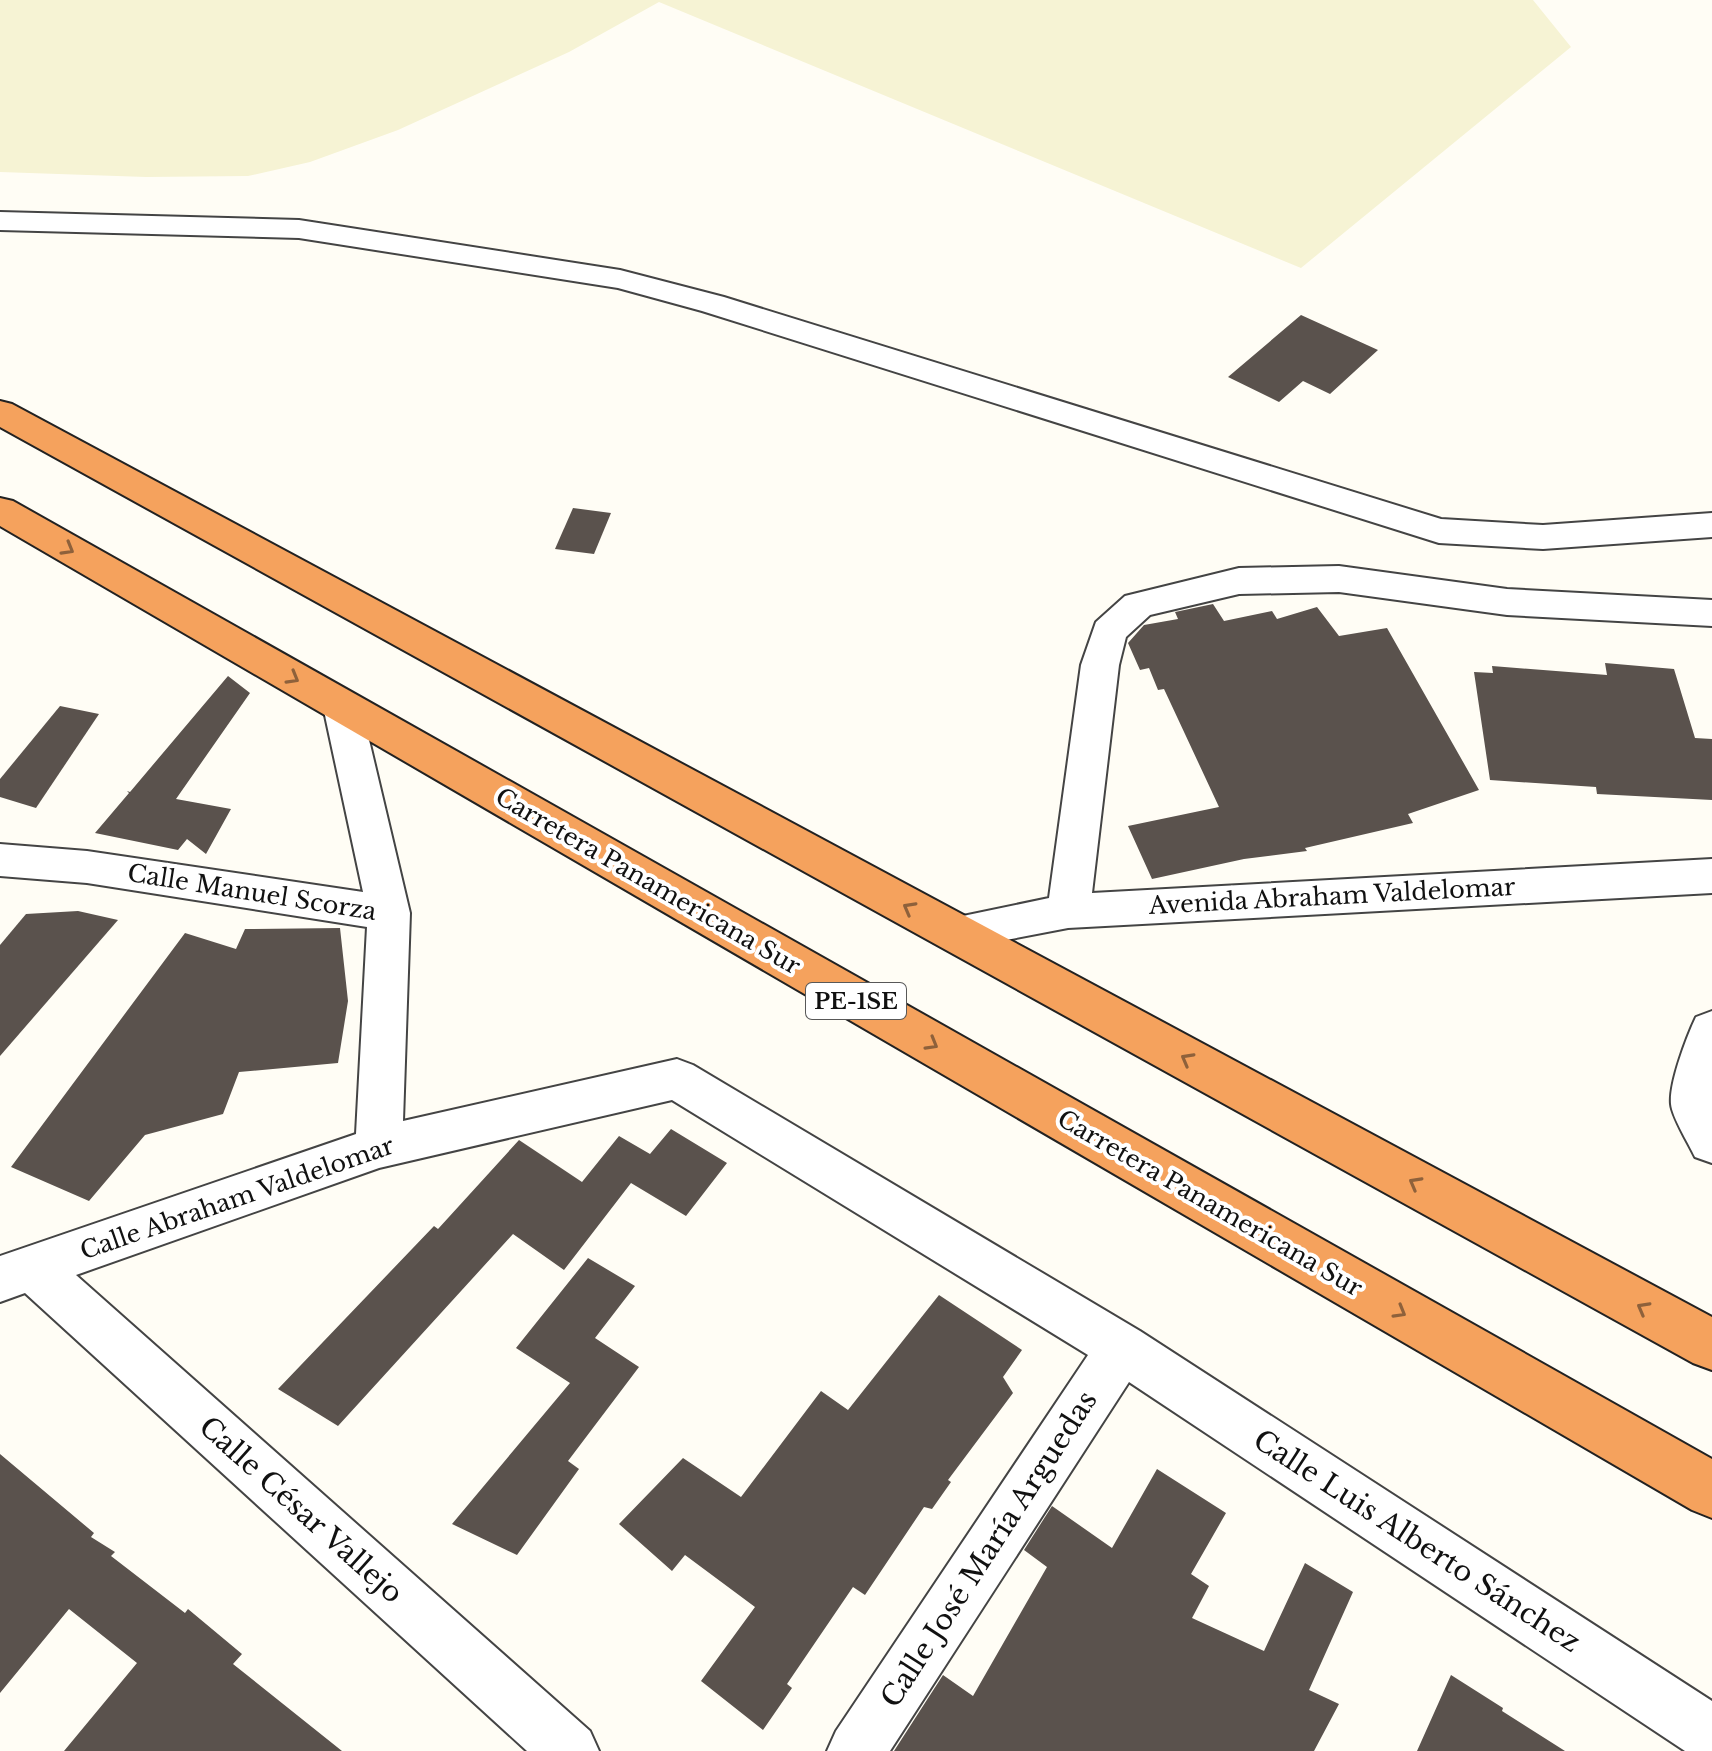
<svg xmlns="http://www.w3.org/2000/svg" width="1712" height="1751" viewBox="0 0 1712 1751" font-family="'Libre Baskerville',serif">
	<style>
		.farmland { fill: #f6f3d4 }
		.building { fill: #5a524d }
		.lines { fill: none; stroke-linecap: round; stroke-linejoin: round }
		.minor-casing { stroke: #444; stroke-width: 4 }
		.motorway-casing { stroke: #222; stroke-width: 4 }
		.minor { fill: #fff; fill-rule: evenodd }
		.motorway { fill: #f5a25d; fill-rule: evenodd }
		.oneway { stroke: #8e613b }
		.labels { text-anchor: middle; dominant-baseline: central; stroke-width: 8; stroke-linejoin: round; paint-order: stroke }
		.shield { fill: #fff; stroke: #585858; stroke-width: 2 }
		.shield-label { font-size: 22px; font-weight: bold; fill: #111 }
		.street-label { font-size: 24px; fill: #111; stroke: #fff }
		.near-street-label { font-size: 28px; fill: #111; stroke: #fff }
	</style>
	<rect width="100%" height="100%" fill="#fffdf5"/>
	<!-- farmland -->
	<polygon class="farmland" points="0,0 1533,0 1571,47 1301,268 659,2 569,52 398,130 310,162 248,176 146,177 0,172"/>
	<!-- building -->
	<g class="building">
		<polygon points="1301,315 1378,350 1330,394 1303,381 1279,402 1228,377"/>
		<polygon points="573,508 611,513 594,554 555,549"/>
		<polygon points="1213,604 1224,621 1272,611 1277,619 1317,607 1339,636 1387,628 1479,790 1408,814 1413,823 1305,848 1307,851 1244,859 1152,879 1128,826 1219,807 1164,689 1158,690 1149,668 1140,670 1128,643 1144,625 1178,619 1175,612"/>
		<polygon points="1605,663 1674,669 1695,738 1712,739 1712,800 1597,794 1596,787 1490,780 1474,672 1493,673 1492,666 1607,675"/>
		<polygon points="228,676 250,693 176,799 231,809 206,854 187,839 178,850 95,833 129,793 127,791 130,792"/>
		<polygon points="60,706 99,714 36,808 0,797 0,779"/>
		<polygon points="78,911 118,920 0,1056 0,945 26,914"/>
		<polygon points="340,928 348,1001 338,1063 239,1072 223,1114 145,1135 89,1201 11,1167 185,933 236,949 245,929"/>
		<polygon points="671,1129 727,1163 686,1216 631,1183 564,1270 513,1234 338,1426 278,1389 434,1226 438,1229 519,1140 582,1182 619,1136 650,1154"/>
		<polygon points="588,1258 635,1286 595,1338 639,1367 568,1461 579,1469 517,1555 452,1524 570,1383 516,1348"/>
		<polygon points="939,1295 1022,1350 1003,1377 1013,1393 948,1480 951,1482 932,1509 924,1507 865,1595 853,1587 787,1684 792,1688 763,1730 701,1681 755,1607 685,1555 672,1571 619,1524 683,1458 741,1497 821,1391 848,1410"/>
		<polygon points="0,1454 94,1533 91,1537 115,1552 111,1556 185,1613 188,1609 242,1654 233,1664 342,1751 64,1751 137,1663 69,1609 0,1693"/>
		<polygon points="1157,1469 1226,1513 1191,1574 1209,1586 1192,1618 1264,1651 1305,1563 1353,1592 1309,1690 1339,1704 1314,1751 894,1751 943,1675 973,1696 1047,1567 1024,1550 1052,1506 1112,1548"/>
		<polygon points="1451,1675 1503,1708 1502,1711 1565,1751 1417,1751"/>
	</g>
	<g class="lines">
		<defs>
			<g id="minor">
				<polygon points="0,212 299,220 620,270 724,297 1441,519 1543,525 1712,513 1712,537 1543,549 1439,543 702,311 618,288 299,238 0,230"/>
				<polygon points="1339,566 1507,589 1712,600 1712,626 1507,615 1339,592 1239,594 1150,615 1126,637 1119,665 1092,893 1712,859 1712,893 1068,928 954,950 939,945 932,933 939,921 1049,898 1081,665 1096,622 1125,596 1239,568"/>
				<polygon points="342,692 356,696 361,706 410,913 403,1121 677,1059 693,1065 1140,1331 1712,1701 1712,1751 1685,1751 1129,1382 890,1751 827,1751 836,1731 1088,1355 672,1100 379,1168 76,1275 590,1731 599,1751 527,1751 25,1293 0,1302 0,1256 356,1134 367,927 87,883 0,876 0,844 87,851 363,892 323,706 328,696"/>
				<path d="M1712,1011V1163L1695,1157C1689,1144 1672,1117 1671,1104C1669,1083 1687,1036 1696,1017Z"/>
			</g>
			<g id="motorway">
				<polygon points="0,401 12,404 1712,1317 1712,1370 1693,1363 0,427"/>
				<polygon points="0,498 13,501 1712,1459 1712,1518 1692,1510 0,526"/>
			</g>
		</defs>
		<!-- minor casing -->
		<use href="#minor" class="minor-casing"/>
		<!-- motorway casing -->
		<use href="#motorway" class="motorway-casing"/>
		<!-- minor -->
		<use href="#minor" class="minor"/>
		<!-- motorway -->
		<use href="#motorway" class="motorway"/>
	</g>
	<!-- one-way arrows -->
	<defs><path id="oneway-chevron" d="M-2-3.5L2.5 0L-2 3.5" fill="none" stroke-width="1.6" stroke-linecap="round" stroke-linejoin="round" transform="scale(2)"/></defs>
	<g class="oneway">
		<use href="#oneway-chevron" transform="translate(68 549) rotate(30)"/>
		<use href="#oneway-chevron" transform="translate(293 678) rotate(30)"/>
		<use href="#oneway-chevron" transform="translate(909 908) rotate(-151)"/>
		<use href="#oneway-chevron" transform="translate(932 1044) rotate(30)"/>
		<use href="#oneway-chevron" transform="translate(1187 1059) rotate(-151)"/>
		<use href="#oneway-chevron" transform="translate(1415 1183) rotate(-151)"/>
		<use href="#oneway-chevron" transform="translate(1643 1308) rotate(-151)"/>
		<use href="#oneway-chevron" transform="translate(1400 1312) rotate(30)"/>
	</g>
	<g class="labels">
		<!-- shield labels -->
		<rect class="shield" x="806" y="983" width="100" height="36" rx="6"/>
		<g class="shield-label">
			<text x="856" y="1001">PE-1SE</text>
		</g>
		<!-- street labels -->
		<g class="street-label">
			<text transform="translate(648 881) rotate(30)">Carretera Panamericana Sur</text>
			<text transform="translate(252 892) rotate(9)">Calle Manuel Scorza</text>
			<text transform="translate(1332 896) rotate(-3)">Avenida Abraham Valdelomar</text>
			<text transform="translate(237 1198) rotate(-19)">Calle Abraham Valdelomar</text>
			<text transform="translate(1210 1203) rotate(30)">Carretera Panamericana Sur</text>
		</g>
		<!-- near-street labels -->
		<g class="near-street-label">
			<text transform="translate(301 1510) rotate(42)">Calle César Vallejo</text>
			<text transform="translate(1417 1541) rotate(33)">Calle Luis Alberto Sánchez</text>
			<text transform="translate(989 1549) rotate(-57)">Calle José María Arguedas</text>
		</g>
	</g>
</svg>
